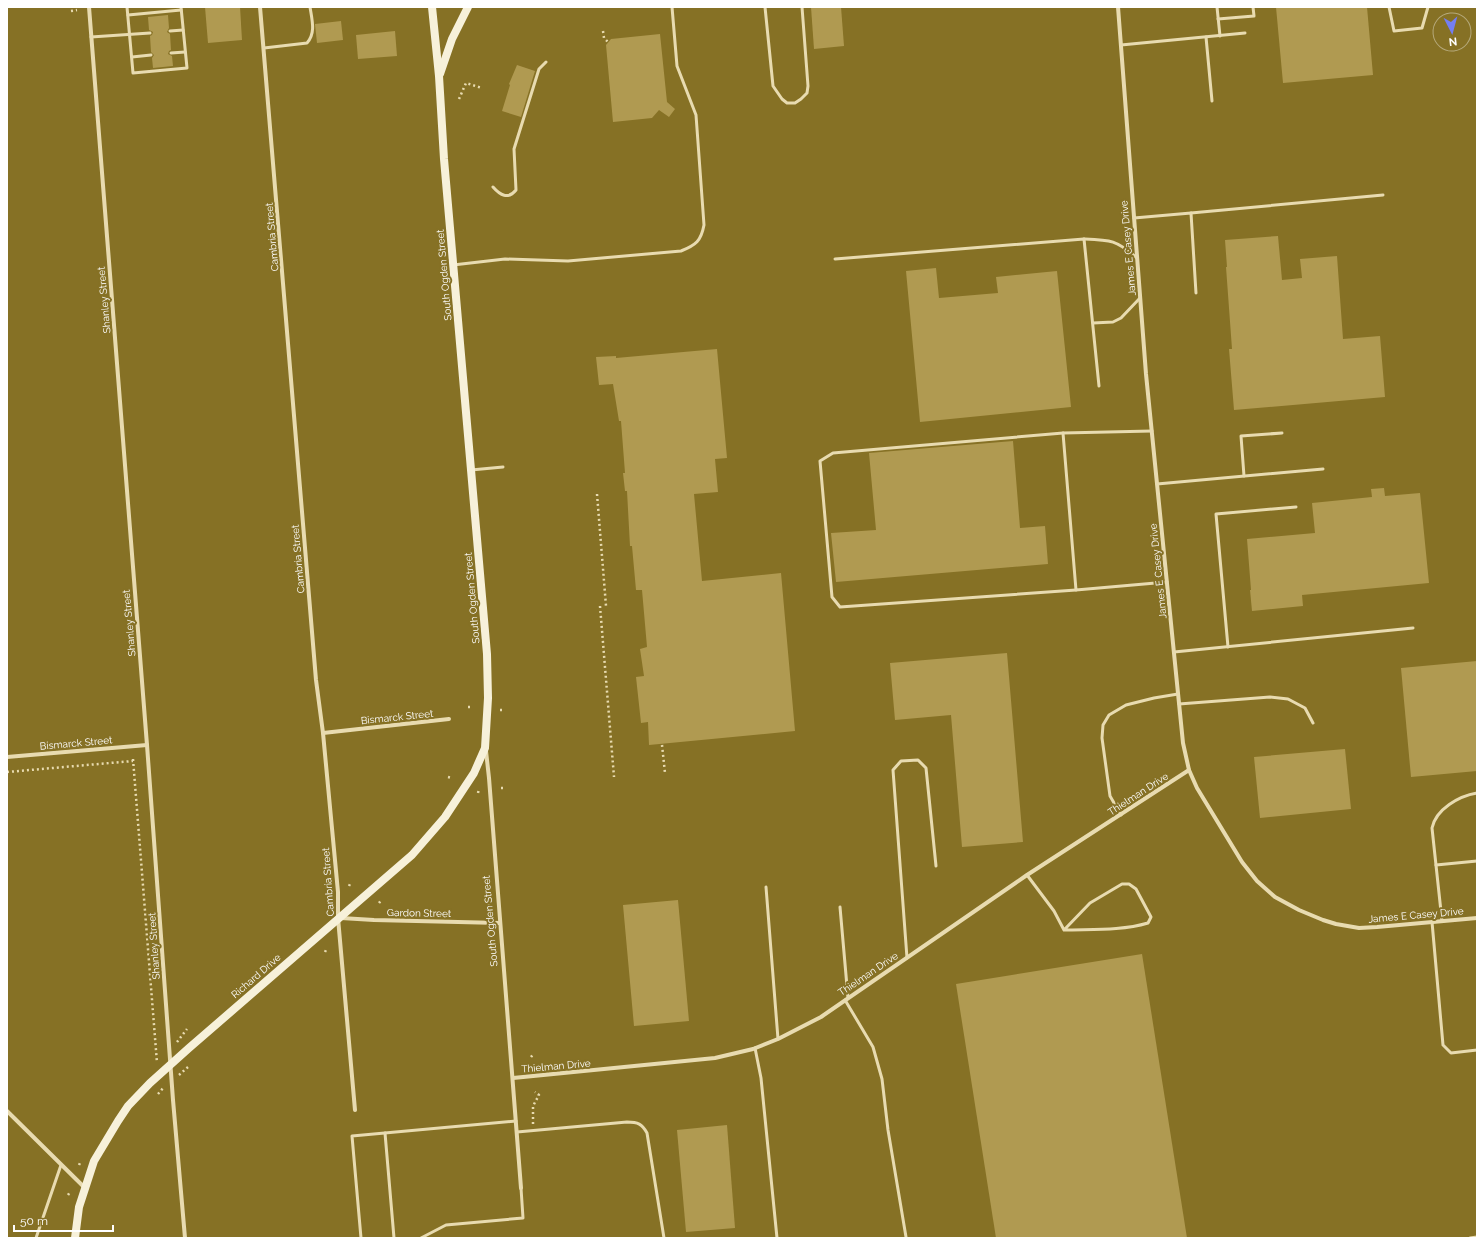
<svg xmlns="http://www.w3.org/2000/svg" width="1484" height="1245" viewBox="0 0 1484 1245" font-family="Raleway,sans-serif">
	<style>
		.building { fill: #b09a51 }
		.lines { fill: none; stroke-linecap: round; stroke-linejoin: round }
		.path { stroke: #e8dbb0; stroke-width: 2.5; stroke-dasharray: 2 3; stroke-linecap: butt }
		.lane { stroke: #e8dbb0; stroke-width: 3 }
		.street { stroke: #e8dbb0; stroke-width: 4 }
		.secondary { stroke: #f7f1da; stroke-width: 8 }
		.labels { text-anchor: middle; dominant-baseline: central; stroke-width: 4; stroke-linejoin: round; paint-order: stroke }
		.street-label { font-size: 10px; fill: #fff; stroke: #867125 }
	</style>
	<rect width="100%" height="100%" fill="#867125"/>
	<!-- building -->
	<g class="building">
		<polygon points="205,7 240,7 242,40 208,43"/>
		<polygon points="811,7 841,7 844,46 814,49"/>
		<polygon points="1276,7 1367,7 1373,75 1283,83"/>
		<polygon points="168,15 169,28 167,32 170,34 171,50 169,51 168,54 172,56 173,66 153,68 152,58 154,55 151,52 150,36 152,35 153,32 149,30 148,17"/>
		<polygon points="341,21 343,40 317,43 315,24"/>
		<polygon points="395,31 397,56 358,59 356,35"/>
		<polygon points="660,34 667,102 675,109 669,117 659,110 652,118 613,122 606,45 611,39"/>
		<polygon points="517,65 535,71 521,117 502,111 510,85 509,84"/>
		<polygon points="1278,236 1282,280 1302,278 1300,259 1337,256 1343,339 1380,336 1385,397 1234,410 1229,349 1232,349 1226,267 1227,267 1225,240"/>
		<polygon points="936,268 939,298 998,293 996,277 1057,271 1071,407 920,422 906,271"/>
		<polygon points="717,349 727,458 715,459 718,492 694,494 702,581 781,573 795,731 649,745 648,722 641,723 636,677 644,676 640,649 647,647 642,590 636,590 632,546 630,546 627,491 625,491 623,473 625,473 621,421 619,421 613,384 599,385 596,357 616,356 616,358"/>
		<polygon points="1013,441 1020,528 1045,526 1048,564 836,582 831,533 876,530 869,453"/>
		<polygon points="1384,488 1385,496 1420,493 1429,583 1302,595 1303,606 1252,611 1250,590 1251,590 1247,539 1315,533 1312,503 1372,497 1371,489"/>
		<polygon points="1007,653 1023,842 962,847 951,715 895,720 890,663"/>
		<polygon points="1477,661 1477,771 1411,777 1401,668"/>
		<polygon points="1345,749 1351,809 1260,818 1254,757"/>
		<polygon points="678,900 689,1021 634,1026 623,905"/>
		<polygon points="1142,954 1187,1238 996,1238 956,984"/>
		<polygon points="727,1125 735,1228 686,1232 677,1130"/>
	</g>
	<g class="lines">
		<!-- path -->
		<g class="path">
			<polyline points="71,11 77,10"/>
			<polyline points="603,31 604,38 608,42"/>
			<polyline points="459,99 466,83 482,88"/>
			<polyline points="597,494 606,606"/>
			<polyline points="600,606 614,777"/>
			<polyline points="468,707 472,707"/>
			<polyline points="500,710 503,710"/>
			<polyline points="662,745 665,773"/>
			<polyline points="133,759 157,1063"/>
			<polyline points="7,772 133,761"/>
			<polyline points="448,777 452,778"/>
			<polyline points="501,788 504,788"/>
			<polyline points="478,793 479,789"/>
			<polyline points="349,886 350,884"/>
			<polyline points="379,903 382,899"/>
			<polyline points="489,904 489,910"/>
			<polyline points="325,952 326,950"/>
			<polyline points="177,1042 187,1029"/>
			<polyline points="531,1057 534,1053"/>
			<polyline points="179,1075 188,1067"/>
			<polyline points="158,1094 164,1087"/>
			<polyline points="533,1124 533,1106 539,1095 535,1092"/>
			<polyline points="79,1165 80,1163"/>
			<polyline points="68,1195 70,1192"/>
		</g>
		<!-- lane -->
		<g class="lane">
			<polyline points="127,7 133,73 187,68 181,7"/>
			<polyline points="765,7 773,86 782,99 787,103 795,103 801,99 807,93 808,86 802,7"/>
			<polyline points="1217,7 1220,36"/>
			<polyline points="1389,7 1394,31 1422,28 1428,7"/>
			<polyline points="128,15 181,10"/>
			<polyline points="1218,19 1254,16 1253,7"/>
			<polyline points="170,31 183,30"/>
			<polyline points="91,37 150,33"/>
			<polyline points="1206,37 1212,101"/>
			<polyline points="1121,45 1245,33"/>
			<path d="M264,48L307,43C316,33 312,20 310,7"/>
			<polyline points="171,53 185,52"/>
			<polyline points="132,57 151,55"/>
			<path d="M493,187C500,195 508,200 516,190L514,149L539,69L546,62"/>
			<polyline points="1191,213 1383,195"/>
			<polyline points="1134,218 1191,213 1196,293"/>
			<path d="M1084,239C1111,240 1116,240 1137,258"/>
			<polyline points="835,259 1084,239 1099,386"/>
			<path d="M453,265L505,259L568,261L681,251C696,245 701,241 704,225L696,115L677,66L672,7"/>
			<polyline points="1093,323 1113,322 1121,318 1140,298"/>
			<polyline points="1152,431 1063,433 1076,590 1167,582"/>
			<polyline points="1063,433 833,453 820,461 832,597 840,607 1076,590"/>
			<polyline points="471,470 503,467"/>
			<polyline points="1244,476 1241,436 1282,433"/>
			<polyline points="1157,484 1323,469"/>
			<polyline points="1228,647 1216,514 1296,507"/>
			<polyline points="1174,652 1413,628"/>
			<polyline points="1179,704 1270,697 1288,699 1305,708 1313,723"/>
			<polyline points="1121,815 1110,796 1102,738 1103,725 1109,715 1126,705 1154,698 1178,694"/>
			<polyline points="1436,865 1477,861"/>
			<path d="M1027,875L1054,911L1064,930L1090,903L1122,884H1129L1136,889L1151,917L1148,923C1121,931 1092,929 1064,930"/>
			<polyline points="766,887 778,1039"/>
			<polyline points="840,907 848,998"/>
			<path d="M1442,921L1432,828C1436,809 1459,796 1477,793"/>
			<polyline points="1432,922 1443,1045 1451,1053 1477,1050"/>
			<polyline points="907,958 893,770 901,761 918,760 926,768 936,866"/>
			<polyline points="845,1000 873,1047 882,1079 888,1130 906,1237"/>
			<polyline points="755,1048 761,1078 777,1238"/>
			<path d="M517,1132L627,1122C638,1122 642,1124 647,1133L664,1238"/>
			<polyline points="385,1133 394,1238"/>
			<polyline points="36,1238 61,1165"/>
			<polyline points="361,1238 352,1136 516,1121"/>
			<polyline points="421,1238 446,1225 523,1218 521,1188"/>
			<polyline points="1470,1238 1477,1237"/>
		</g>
		<!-- street -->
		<g class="street">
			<polyline points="89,7 147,745 173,1100 185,1238"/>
			<polyline points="260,7 316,680 323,733 338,892 338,918 355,1110"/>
			<polyline points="1118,7 1146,374 1183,743 1189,770 1197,788 1242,862 1257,881 1275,897 1299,910 1323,920 1336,924 1359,928 1377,927 1477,918"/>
			<polyline points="323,733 449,719"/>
			<polyline points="486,751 489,778 521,1188"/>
			<polyline points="7,757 147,745"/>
			<polyline points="341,918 374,920 500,923"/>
			<polyline points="513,1078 715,1058 753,1049 778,1039 821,1017 1027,875 1189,770"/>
			<polyline points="7,1111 84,1187"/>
		</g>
		<!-- secondary -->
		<g class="secondary">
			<polyline points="440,74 452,39 468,7"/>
			<polyline points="75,1238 79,1207 94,1161 118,1121 128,1106 150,1083 189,1048 412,855 445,817 474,773 485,748 488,698 487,654 444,159 439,76 432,7"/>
		</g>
	</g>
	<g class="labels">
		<!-- street labels -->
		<g class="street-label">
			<text transform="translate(272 237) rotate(-95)">Cambria Street</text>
			<text transform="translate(1128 248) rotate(-95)">James E Casey Drive</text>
			<text transform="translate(444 275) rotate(-95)">South Ogden Street</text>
			<text transform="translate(104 300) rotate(-95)">Shanley Street</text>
			<text transform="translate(298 559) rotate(-95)">Cambria Street</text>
			<text transform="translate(1158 571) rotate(-96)">James E Casey Drive</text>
			<text transform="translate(472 598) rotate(-95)">South Ogden Street</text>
			<text transform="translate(129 623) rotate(-95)">Shanley Street</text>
			<text transform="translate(397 717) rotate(-6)">Bismarck Street</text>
			<text transform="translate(76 743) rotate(-5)">Bismarck Street</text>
			<text transform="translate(1138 794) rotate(-33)">Thielman Drive</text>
			<text transform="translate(328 882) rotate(-94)">Cambria Street</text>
			<text transform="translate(419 913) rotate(1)">Gardon Street</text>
			<text transform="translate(1416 915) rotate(-5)">James E Casey Drive</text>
			<text transform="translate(490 921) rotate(-95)">South Ogden Street</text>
			<text transform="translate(154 946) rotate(-94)">Shanley Street</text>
			<text transform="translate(868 974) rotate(-34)">Thielman Drive</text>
			<text transform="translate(256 976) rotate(-41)">Richard Drive</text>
			<text transform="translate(556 1066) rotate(-5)">Thielman Drive</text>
		</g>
	</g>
	<!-- border -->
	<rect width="1484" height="1245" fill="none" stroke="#ffffff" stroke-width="16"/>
	<!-- north arrow -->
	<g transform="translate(1452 32) rotate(174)"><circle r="19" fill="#867125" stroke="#b6aa7c"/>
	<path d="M0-3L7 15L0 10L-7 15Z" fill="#747ef2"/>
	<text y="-6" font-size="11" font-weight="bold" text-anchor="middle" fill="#ffffff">N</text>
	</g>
	<!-- scale -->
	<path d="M14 1225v6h99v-6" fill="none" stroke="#ffffff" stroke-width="2"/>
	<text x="20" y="1225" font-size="12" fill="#ffffff" stroke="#867125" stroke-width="3" paint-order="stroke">50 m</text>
</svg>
